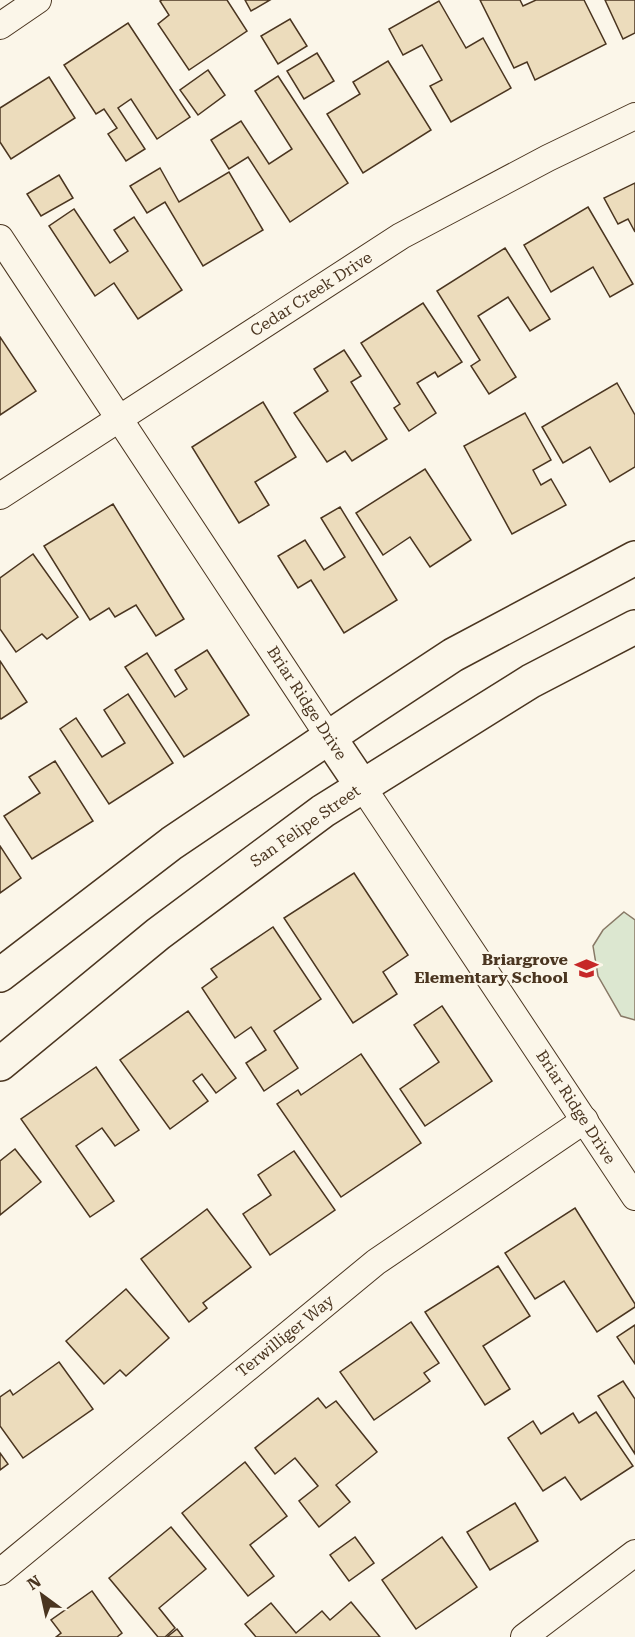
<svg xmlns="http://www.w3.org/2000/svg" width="635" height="1637" viewBox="0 0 635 1637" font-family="'Roboto Serif',serif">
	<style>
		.green { fill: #dce7d0; stroke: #887966; stroke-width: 1.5 }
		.building { fill: #ecdcbc; stroke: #4a3520; stroke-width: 1.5 }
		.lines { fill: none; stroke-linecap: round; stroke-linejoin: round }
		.street-casing { stroke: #4a3520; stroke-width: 28 }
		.secondary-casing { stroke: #4a3520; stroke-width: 36 }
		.street { stroke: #fbf6e9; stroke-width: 26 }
		.secondary { stroke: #fbf6e9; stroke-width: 33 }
		.labels { text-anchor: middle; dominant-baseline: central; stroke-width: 4.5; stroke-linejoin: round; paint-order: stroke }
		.street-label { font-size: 16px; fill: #4a3520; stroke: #fbf6e9 }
		.poi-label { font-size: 16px; font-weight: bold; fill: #4a3520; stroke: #fbf6e9; text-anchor: end }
	</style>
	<rect width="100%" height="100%" fill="#fbf6e9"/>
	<!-- green -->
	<polygon class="green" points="624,912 635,920 635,1020 621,1016 598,976 593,946 603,930"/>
	<!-- building -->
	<g class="building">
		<polygon points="162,0 227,0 247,31 189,70 158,24 169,15 160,1"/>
		<polygon points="245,0 270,0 251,11"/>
		<polygon points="480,0 520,0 523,6 536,0 584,0 606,44 535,80 527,62 514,68"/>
		<polygon points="605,0 635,0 635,33 623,39"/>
		<polygon points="439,1 466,48 483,38 511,88 451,122 430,86 442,80 422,45 403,55 389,29"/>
		<polygon points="290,19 307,46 278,64 261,36"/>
		<polygon points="128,23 190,117 157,139 131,99 118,108 145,149 126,161 108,134 117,128 104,109 96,114 64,65"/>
		<polygon points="317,53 334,81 304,99 287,71"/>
		<polygon points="388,61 431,130 363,173 327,114 360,94 353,82"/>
		<polygon points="208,70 225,95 198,115 180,90"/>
		<polygon points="278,76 348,183 290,222 248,157 229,169 211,140 241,121 269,164 292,149 255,91"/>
		<polygon points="49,77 75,118 11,159 0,142 0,108"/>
		<polygon points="160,168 179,202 229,172 263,230 203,266 165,202 147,213 130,186"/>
		<polygon points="59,175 73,198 41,216 27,194"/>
		<polygon points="635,183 635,232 628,219 618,224 604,198"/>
		<polygon points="588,207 633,284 610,297 593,267 551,292 524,245"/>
		<polygon points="74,209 110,263 128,251 114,230 134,217 182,290 138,319 114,283 95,296 49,226"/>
		<polygon points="505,248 550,319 530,331 508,297 478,316 516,377 489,394 471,366 480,360 437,291"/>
		<polygon points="423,303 462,362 438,377 435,372 417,383 436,413 409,431 394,408 400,404 361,343"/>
		<polygon points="0,337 36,391 0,415"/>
		<polygon points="344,350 361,376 351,382 387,439 352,461 345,451 327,462 294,413 328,391 314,369"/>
		<polygon points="617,383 635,415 635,467 610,482 590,447 563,463 542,427"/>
		<polygon points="263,402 296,457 255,482 269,505 239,523 192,447"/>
		<polygon points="525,413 551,460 533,470 541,485 551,479 566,505 512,534 464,446"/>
		<polygon points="425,469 471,540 430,567 410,537 383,555 356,513"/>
		<polygon points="113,504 184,619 156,636 136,605 115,617 109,608 90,620 44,546"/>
		<polygon points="340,507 397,600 344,633 311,580 298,588 278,556 305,540 324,570 345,557 321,518"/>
		<polygon points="33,554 78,617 47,639 42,634 16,652 0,629 0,578"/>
		<polygon points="207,650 249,715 184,757 125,667 147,653 175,697 187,689 175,670"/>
		<polygon points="0,661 27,702 1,719 0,718"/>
		<polygon points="128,694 173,763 109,804 60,729 76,718 102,757 125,743 104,710"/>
		<polygon points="55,761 93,821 32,859 4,816 40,793 29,777"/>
		<polygon points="0,846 21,878 0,893"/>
		<polygon points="354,873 408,955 383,972 397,994 353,1023 284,918"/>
		<polygon points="273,927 321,999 274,1031 298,1068 264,1091 246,1063 266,1050 251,1027 235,1038 202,988 217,977 211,969"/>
		<polygon points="442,1006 492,1081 425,1126 400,1089 439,1062 414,1025"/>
		<polygon points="188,1011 236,1078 216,1093 202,1074 193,1081 208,1101 170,1129 120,1060"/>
		<polygon points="361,1054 421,1143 341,1197 277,1104 298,1090 301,1095"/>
		<polygon points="96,1067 139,1130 115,1146 102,1128 76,1146 114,1201 90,1217 21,1119"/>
		<polygon points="15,1149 41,1182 0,1215 0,1161"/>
		<polygon points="294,1151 335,1210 270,1255 243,1214 271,1195 258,1175"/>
		<polygon points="575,1208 635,1304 635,1307 597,1332 564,1281 535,1299 505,1253"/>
		<polygon points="207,1209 251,1267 203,1303 207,1308 189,1322 141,1259"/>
		<polygon points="498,1266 530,1316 483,1346 510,1389 485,1405 425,1312"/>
		<polygon points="126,1289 169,1338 126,1376 120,1370 104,1384 66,1341"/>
		<polygon points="411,1322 439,1363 424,1373 430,1381 374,1420 340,1372"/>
		<polygon points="635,1325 635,1364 617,1337"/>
		<polygon points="59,1362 93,1409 23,1458 0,1426 0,1397 10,1390 13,1395"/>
		<polygon points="623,1381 635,1399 635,1454 598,1396"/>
		<polygon points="318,1398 326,1408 336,1401 377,1452 336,1485 350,1502 319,1527 299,1501 318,1486 295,1458 275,1474 255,1448"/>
		<polygon points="596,1412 633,1466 581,1500 565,1477 543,1491 508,1438 533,1421 541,1434 573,1413 579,1423"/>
		<polygon points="0,1453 8,1464 0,1470"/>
		<polygon points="245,1462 287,1516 250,1545 274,1576 248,1596 182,1513"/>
		<polygon points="515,1503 538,1541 490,1570 467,1532"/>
		<polygon points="171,1527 206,1569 159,1608 175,1628 165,1637 158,1637 109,1578"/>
		<polygon points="355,1537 374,1563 349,1581 330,1555"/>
		<polygon points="442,1537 477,1587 416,1629 382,1580"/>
		<polygon points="92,1591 122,1633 117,1637 56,1637 61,1633 51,1620"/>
		<polygon points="351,1602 380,1637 256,1637 245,1624 271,1603 296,1633 322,1611 330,1620"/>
		<polygon points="177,1629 183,1637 167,1637"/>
	</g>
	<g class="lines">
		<defs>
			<g id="street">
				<polyline points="0,26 38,0"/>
				<polyline points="0,238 329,737"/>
				<polyline points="0,496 401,236 548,158 635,116"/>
				<polyline points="362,786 635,1197"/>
				<polyline points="0,1572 376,1262 585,1120"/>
				<polyline points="524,1637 635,1553"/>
			</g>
			<g id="secondary">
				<polyline points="329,737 362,786"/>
				<polyline points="0,975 172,843 365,713 453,655 635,558"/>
				<polyline points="0,1064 158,934 323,811 531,681 635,627"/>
			</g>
		</defs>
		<!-- street casing -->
		<use href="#street" class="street-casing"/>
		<!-- secondary casing -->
		<use href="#secondary" class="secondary-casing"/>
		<!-- street -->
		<use href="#street" class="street"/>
		<!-- secondary -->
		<use href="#secondary" class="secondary"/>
	</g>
	<!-- icons -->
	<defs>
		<symbol id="school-bare" viewBox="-9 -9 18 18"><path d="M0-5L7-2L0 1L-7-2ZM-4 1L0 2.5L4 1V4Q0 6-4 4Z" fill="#c62828" stroke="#fbf6e9" stroke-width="2.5" paint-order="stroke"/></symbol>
	</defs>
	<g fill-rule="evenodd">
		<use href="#school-bare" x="570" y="952" width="33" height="33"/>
	</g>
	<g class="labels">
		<!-- street labels -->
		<g class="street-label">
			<text transform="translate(311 294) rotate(-33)">Cedar Creek Drive</text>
			<text transform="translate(307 703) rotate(57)">Briar Ridge Drive</text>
			<text transform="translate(305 826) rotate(-35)">San Felipe Street</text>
			<text transform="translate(576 1107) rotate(57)">Briar Ridge Drive</text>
			<text transform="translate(285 1336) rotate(-39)">Terwilliger Way</text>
		</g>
		<!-- poi labels -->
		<g class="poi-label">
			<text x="568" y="959">Briargrove<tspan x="568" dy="18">Elementary School</tspan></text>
		</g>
	</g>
	<!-- north arrow -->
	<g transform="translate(42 1595) rotate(327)" stroke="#fbf6e9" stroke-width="4.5" paint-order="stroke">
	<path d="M0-4.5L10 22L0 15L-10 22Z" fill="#4a3520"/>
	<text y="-9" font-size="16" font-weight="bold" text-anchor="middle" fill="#4a3520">N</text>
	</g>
</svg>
